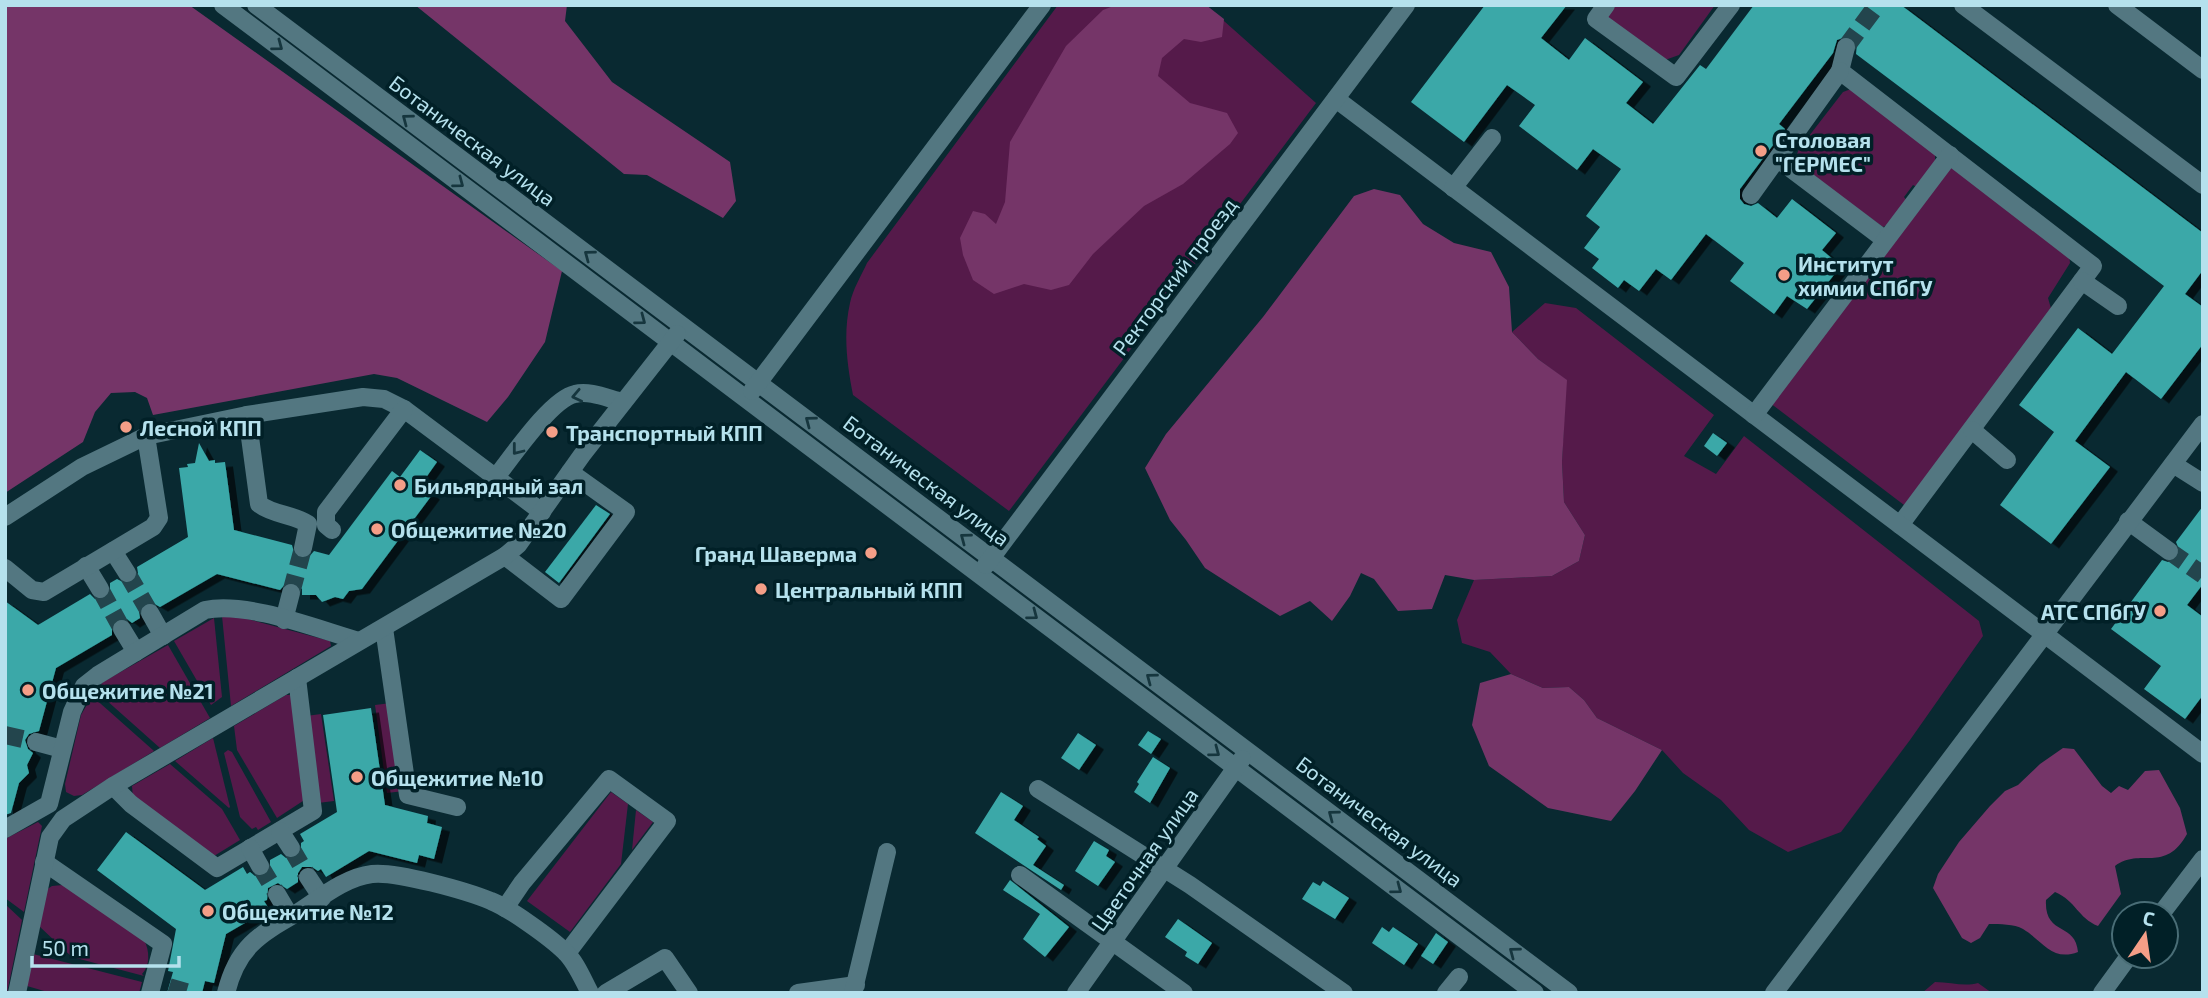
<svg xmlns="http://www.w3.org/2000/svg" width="2208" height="998" viewBox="0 0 2208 998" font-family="'Exo 2',sans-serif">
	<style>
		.green { fill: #551a4a }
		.forest { fill: #753568 }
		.building { fill: #3aa8a8; filter: url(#shadow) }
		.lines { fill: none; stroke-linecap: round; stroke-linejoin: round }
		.minor-tunnel { stroke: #23454d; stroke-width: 18; stroke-dasharray: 18 9; stroke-linecap: butt }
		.minor { stroke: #537781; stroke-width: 18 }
		.oneway { stroke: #16363e }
		.poi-dot { fill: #f49e87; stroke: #012027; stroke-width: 2.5 }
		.labels { text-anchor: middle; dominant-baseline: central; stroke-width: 7; stroke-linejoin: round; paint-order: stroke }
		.poi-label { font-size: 21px; font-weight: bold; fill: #b5e1ed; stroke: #012027; text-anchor: start }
		.street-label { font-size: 21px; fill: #b5e1ed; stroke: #012027 }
	</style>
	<defs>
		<filter id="shadow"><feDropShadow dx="8" dy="4.5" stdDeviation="0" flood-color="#0009"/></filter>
	</defs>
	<rect width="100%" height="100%" fill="#092931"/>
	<!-- green -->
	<g class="green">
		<path d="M1058,5H1206L1316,103L1009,511L853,395C847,364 843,334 850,303C853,289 861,276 867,263Z"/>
		<polygon points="1612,5 1715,5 1679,55 1665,60 1608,20 1607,12"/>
		<polygon points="1851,89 1935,153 1935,162 1917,187 1913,185 1904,197 1907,201 1887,225 1883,227 1798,165 1797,154 1799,149 1843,92"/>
		<polygon points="1950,166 2069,255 2070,263 2048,298 2052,312 1907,503 1904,505 1770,403"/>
		<polygon points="1545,303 1576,308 1714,415 1684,456 1716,474 1744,436 1979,621 1983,636 1910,740 1841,832 1788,852 1749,830 1721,800 1683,773 1662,750 1597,718 1584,700 1569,687 1543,688 1511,674 1490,652 1462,643 1457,620 1474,580 1552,576 1579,561 1585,535 1564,502 1562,462 1566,380 1538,359 1512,332"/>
		<polygon points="222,616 236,616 330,641 331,646 231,706"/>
		<polygon points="214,618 222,697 211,705 174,641"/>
		<polygon points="168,645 210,718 160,748 96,691 103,682"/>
		<polygon points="286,695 291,695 306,799 277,818 237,750 234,726"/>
		<polygon points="92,696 154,751 82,795 74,796 66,792 65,784 81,715"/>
		<polygon points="391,703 404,791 387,793 375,705"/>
		<polygon points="321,714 334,801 318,803 306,716"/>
		<polygon points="213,738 230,807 229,808 175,761"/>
		<polygon points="228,750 232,752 271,822 258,830 256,827 252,829 240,817 224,753"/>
		<polygon points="170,764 222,809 240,840 214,856 133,798 132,786"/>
		<polygon points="611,792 628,804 621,864 570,932 527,901"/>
		<polygon points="636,810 653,822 632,850"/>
		<polygon points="38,822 42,826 24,912 5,898 5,839"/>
		<path d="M63,885L144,940C150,951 150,966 142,974L144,976L72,957L39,926L46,890L52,886Z"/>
		<polygon points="5,904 22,920 7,993 5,993"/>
		<polygon points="33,954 142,982 139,993 51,993 27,986"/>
		<path d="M1935,982C1951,982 1964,987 1978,983L1992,993H1922Z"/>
	</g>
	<!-- forest -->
	<g class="forest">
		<polygon points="5,5 189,5 562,271 545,342 508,397 487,422 397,378 374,374 153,415 147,398 135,392 111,393 95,412 83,442 5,493"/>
		<polygon points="415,5 567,5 565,21 612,82 730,162 736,201 723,218 647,175 624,174"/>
		<polygon points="1116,5 1206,5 1224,19 1222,37 1201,42 1184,39 1162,58 1158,76 1190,103 1227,113 1238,133 1230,144 1183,184 1144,206 1093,254 1069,285 1051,290 1024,284 994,294 973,280 963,255 960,238 973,211 985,214 996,224 1005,202 1010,142 1066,46 1103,10"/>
		<polygon points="1374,189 1400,195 1423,224 1454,243 1491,252 1509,287 1512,332 1538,359 1567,380 1562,462 1564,502 1585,535 1579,561 1552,576 1474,580 1445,575 1432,609 1398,611 1374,579 1361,573 1350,596 1332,621 1310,601 1280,616 1205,568 1186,540 1170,520 1145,468 1166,434 1263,317 1354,196"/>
		<polygon points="1511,674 1543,688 1569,687 1584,700 1597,718 1662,750 1635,791 1611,821 1548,808 1489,766 1472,725 1480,683"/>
		<path d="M2063,748L2074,749L2102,786L2111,793L2119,786L2128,790L2145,771L2159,770L2180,808L2187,834C2165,874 2140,847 2115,866L2121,894L2098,926C2078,918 2076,901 2055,892L2046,900C2044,936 2076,922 2078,952C2052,962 2043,941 2023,929C2014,924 2000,924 1989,924L1980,938L1971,943L1962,938L1933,888L1938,874L1959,842L1990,806L2005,791L2018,785L2040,764Z"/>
	</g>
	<!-- building -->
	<g class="building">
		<polygon points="1485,5 1567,5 1541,38 1569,60 1585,38 1643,82 1626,103 1653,124 1700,65 1706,69 1754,5 1901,5 2203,233 2203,270 2185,294 2203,307 2203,344 2161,399 2126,372 2075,441 2110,467 2051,544 2000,505 2054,432 2019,405 2078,328 2112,354 2164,286 1856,54 1857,43 1848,36 1837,40 1833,53 1779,124 1785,129 1740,189 1740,199 1744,204 1751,206 1758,203 1777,218 1792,199 1836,233 1822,250 1841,266 1807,309 1787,296 1774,314 1730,281 1744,263 1706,234 1671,280 1656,269 1639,291 1624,280 1618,288 1592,268 1599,259 1584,248 1600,227 1586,216 1621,169 1593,149 1577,170 1519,126 1535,105 1507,85 1464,142 1411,102"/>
		<polygon points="1713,433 1727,443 1717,456 1704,446"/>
		<polygon points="199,443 209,461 215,460 215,463 225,462 234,530 292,545 295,556 301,559 307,559 314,551 329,555 392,471 400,477 420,450 437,462 420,486 432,495 362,589 349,591 343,599 335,597 322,602 316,595 302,595 302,589 294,582 287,582 280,590 217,574 160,607 151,602 144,604 139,612 140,618 132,623 127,619 117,619 112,624 112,635 56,668 39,731 29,734 25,740 28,749 33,753 27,765 29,773 19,783 11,813 5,815 5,601 38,625 90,594 95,599 105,599 110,594 110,583 117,579 127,584 134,582 138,573 137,567 188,537 179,468 188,467 187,464 195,463"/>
		<polygon points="596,505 610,514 559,583 545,572"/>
		<polygon points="2203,506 2203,584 2187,605 2203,617 2203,695 2185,719 2144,689 2161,666 2111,629 2162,560 2168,562 2178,558 2180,552 2176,542"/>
		<polygon points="371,708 385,805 428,816 427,823 442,827 434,859 419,855 417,863 369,851 326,877 321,869 318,871 312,867 302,867 298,873 298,882 287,889 278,883 268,888 267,900 264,901 269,909 226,934 214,983 205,981 202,993 167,993 173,972 168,971 176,929 97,870 126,832 205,890 243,867 247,874 250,872 255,876 265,876 270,871 270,860 281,854 286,858 297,858 301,853 301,843 304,841 300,834 337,812 323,715"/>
		<polygon points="1148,731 1161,739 1151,754 1138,745"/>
		<polygon points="1078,733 1096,745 1079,770 1061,758"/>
		<polygon points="1153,757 1170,768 1150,803 1134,792 1139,784 1137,782"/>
		<polygon points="1001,792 1023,806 1014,820 1039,837 1037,839 1046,846 1033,865 1064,885 1061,890 975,833"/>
		<polygon points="1094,841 1109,850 1106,856 1115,862 1098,886 1075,871"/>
		<polygon points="1010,880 1069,927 1045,957 1023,939 1040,914 1003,890"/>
		<polygon points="1323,881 1349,898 1335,919 1302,899 1313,882 1320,886"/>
		<polygon points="1178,919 1212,943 1198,964 1185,956 1187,952 1165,937"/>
		<polygon points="1382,927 1389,932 1393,927 1418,944 1404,965 1372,943"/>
		<polygon points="1436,933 1448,942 1433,964 1421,956"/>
	</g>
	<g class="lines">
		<!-- minor-tunnel -->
		<g class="minor-tunnel">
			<polyline points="1846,47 1877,5"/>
			<polyline points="2169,551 2203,575"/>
			<polyline points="127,573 150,613"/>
			<polyline points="100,589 122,629"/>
			<polyline points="291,593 303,548"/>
			<polyline points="5,735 36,742"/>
			<polyline points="291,848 308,877"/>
			<polyline points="260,866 277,894"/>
			<polyline points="169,987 189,993"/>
		</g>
		<!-- minor -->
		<g class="minor">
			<polyline points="223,5 1535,993"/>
			<polyline points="256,5 1569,993"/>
			<polyline points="1606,5 1596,19 1676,77 1731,5"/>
			<polyline points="1963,5 2203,185"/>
			<polyline points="2117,5 2203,70"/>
			<polyline points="1846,47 1840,71 2093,266 1900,525"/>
			<polyline points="1336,99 2203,754"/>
			<polyline points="1778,159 1884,239"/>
			<polyline points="1453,188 1492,138"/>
			<polyline points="1751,195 1840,71"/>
			<polyline points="2082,281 2118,306"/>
			<polyline points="752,391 1042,5"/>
			<path d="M247,415L259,504C273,515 293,514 308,524L303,548"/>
			<polyline points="1754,415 1950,155"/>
			<polyline points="1972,430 2007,460"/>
			<polyline points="2173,464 2203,483"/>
			<path d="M496,477C512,457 551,399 575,394C590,390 609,399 623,402"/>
			<polyline points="5,517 82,467 146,436 247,415 363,397 384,399 404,409 542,512"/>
			<polyline points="2128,521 2169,551"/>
			<polyline points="332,530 326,525 326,512 404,409"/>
			<polyline points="113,551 127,573"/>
			<polyline points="505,556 561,599 626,512 570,472"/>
			<polyline points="986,565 1406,5"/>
			<polyline points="86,566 100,589"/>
			<polyline points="5,568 32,590 44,592 153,527 159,518 146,436"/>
			<polyline points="150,613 163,636"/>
			<polyline points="284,620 291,593"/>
			<polyline points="384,628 408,795 457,807"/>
			<polyline points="122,629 136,652"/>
			<polyline points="36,742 62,749"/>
			<polyline points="113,786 131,804 217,868 313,811 297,678"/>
			<polyline points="1038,789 1190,885 1344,993"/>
			<path d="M5,829L49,804L72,712L84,686L98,675L205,610C247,601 317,629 359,641"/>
			<polyline points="280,831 291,848"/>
			<polyline points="250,848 260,866"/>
			<polyline points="44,862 163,944 150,993"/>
			<polyline points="1020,875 1184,993"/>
			<polyline points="308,877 322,898"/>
			<polyline points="277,894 290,916"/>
			<polyline points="505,908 522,883 609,779 667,821 567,953"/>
			<polyline points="2161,914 2203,859"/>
			<polyline points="17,993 50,837 63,819 113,786 505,556 518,545 582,455 677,334"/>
			<path d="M226,993C237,948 258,935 297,913C319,899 345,877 372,874C396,871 467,891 491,901C509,908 551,938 565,952C576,962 583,980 590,993"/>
			<polyline points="606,993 665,958 689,993"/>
			<polyline points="798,993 856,985"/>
			<polyline points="853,993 887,852"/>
			<polyline points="1076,993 1242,759"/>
			<polyline points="1446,993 1459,977"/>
			<polyline points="1774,993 2203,424"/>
			<polyline points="2102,993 2129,956"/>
		</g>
	</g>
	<!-- one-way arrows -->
	<defs><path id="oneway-chevron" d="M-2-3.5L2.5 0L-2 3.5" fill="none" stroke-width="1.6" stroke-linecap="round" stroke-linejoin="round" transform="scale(1.75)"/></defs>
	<g class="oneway">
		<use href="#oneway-chevron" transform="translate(278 46) rotate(37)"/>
		<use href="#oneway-chevron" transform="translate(407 119) rotate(-143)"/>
		<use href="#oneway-chevron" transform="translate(459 183) rotate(37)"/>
		<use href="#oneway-chevron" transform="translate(589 255) rotate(-143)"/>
		<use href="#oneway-chevron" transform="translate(641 320) rotate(37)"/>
		<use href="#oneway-chevron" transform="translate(577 396) rotate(168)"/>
		<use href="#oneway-chevron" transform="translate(810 421) rotate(-143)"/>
		<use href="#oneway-chevron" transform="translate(517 450) rotate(128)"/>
		<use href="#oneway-chevron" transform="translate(965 538) rotate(-143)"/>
		<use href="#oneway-chevron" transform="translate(1033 615) rotate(37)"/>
		<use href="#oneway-chevron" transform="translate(1151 678) rotate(-143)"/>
		<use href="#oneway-chevron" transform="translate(1215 752) rotate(37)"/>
		<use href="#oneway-chevron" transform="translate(1333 815) rotate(-143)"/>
		<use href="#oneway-chevron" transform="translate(1397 889) rotate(37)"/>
		<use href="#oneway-chevron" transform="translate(1514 952) rotate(-143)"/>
	</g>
	<!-- markers -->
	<g class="poi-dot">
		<circle cx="1761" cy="151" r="7"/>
		<circle cx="1784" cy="275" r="7"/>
		<circle cx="126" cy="427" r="7"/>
		<circle cx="552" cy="432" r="7"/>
		<circle cx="400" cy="485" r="7"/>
		<circle cx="377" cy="529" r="7"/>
		<circle cx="871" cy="553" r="7"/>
		<circle cx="761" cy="589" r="7"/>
		<circle cx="2160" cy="611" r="7"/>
		<circle cx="28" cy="690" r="7"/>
		<circle cx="357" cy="777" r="7"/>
		<circle cx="208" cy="911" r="7"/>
	</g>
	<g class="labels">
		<!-- poi labels -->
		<g class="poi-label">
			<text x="1775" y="139">Столовая<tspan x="1775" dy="24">"ГЕРМЕС"</tspan></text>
			<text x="1798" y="263">Институт<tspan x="1798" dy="24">химии СПбГУ</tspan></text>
			<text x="140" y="427">Лесной КПП</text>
			<text x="566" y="432">Транспортный КПП</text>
			<text x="414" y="485">Бильярдный зал</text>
			<text x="391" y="529">Общежитие №20</text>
			<text x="857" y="553" text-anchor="end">Гранд Шаверма</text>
			<text x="775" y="589">Центральный КПП</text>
			<text x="2146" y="611" text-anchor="end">АТС СПбГУ</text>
			<text x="42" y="690">Общежитие №21</text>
			<text x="371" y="777">Общежитие №10</text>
			<text x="222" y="911">Общежитие №12</text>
		</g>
		<!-- street labels -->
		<g class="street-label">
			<text transform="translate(473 140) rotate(37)">Ботаническая улица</text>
			<text transform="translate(1174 276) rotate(-53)">Ректорский проезд</text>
			<text transform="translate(927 480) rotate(37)">Ботаническая улица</text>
			<text transform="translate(1380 821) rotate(37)">Ботаническая улица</text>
			<text transform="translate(1144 859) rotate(-55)">Цветочная улица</text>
		</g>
	</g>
	<!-- border -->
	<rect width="2208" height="998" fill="none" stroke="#b5e1ed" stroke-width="14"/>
	<!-- north arrow -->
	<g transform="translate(2145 935) rotate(13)"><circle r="33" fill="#012027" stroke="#496d76" stroke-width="2"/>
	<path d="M0-5L12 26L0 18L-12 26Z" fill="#f49e87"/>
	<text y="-10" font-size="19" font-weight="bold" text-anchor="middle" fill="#b5e1ed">С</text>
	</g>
	<!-- scale -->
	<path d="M32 956v10h147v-10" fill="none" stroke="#b5e1ed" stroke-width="3.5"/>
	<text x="42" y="956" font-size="21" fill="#b5e1ed" stroke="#012027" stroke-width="5" paint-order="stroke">50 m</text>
</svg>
